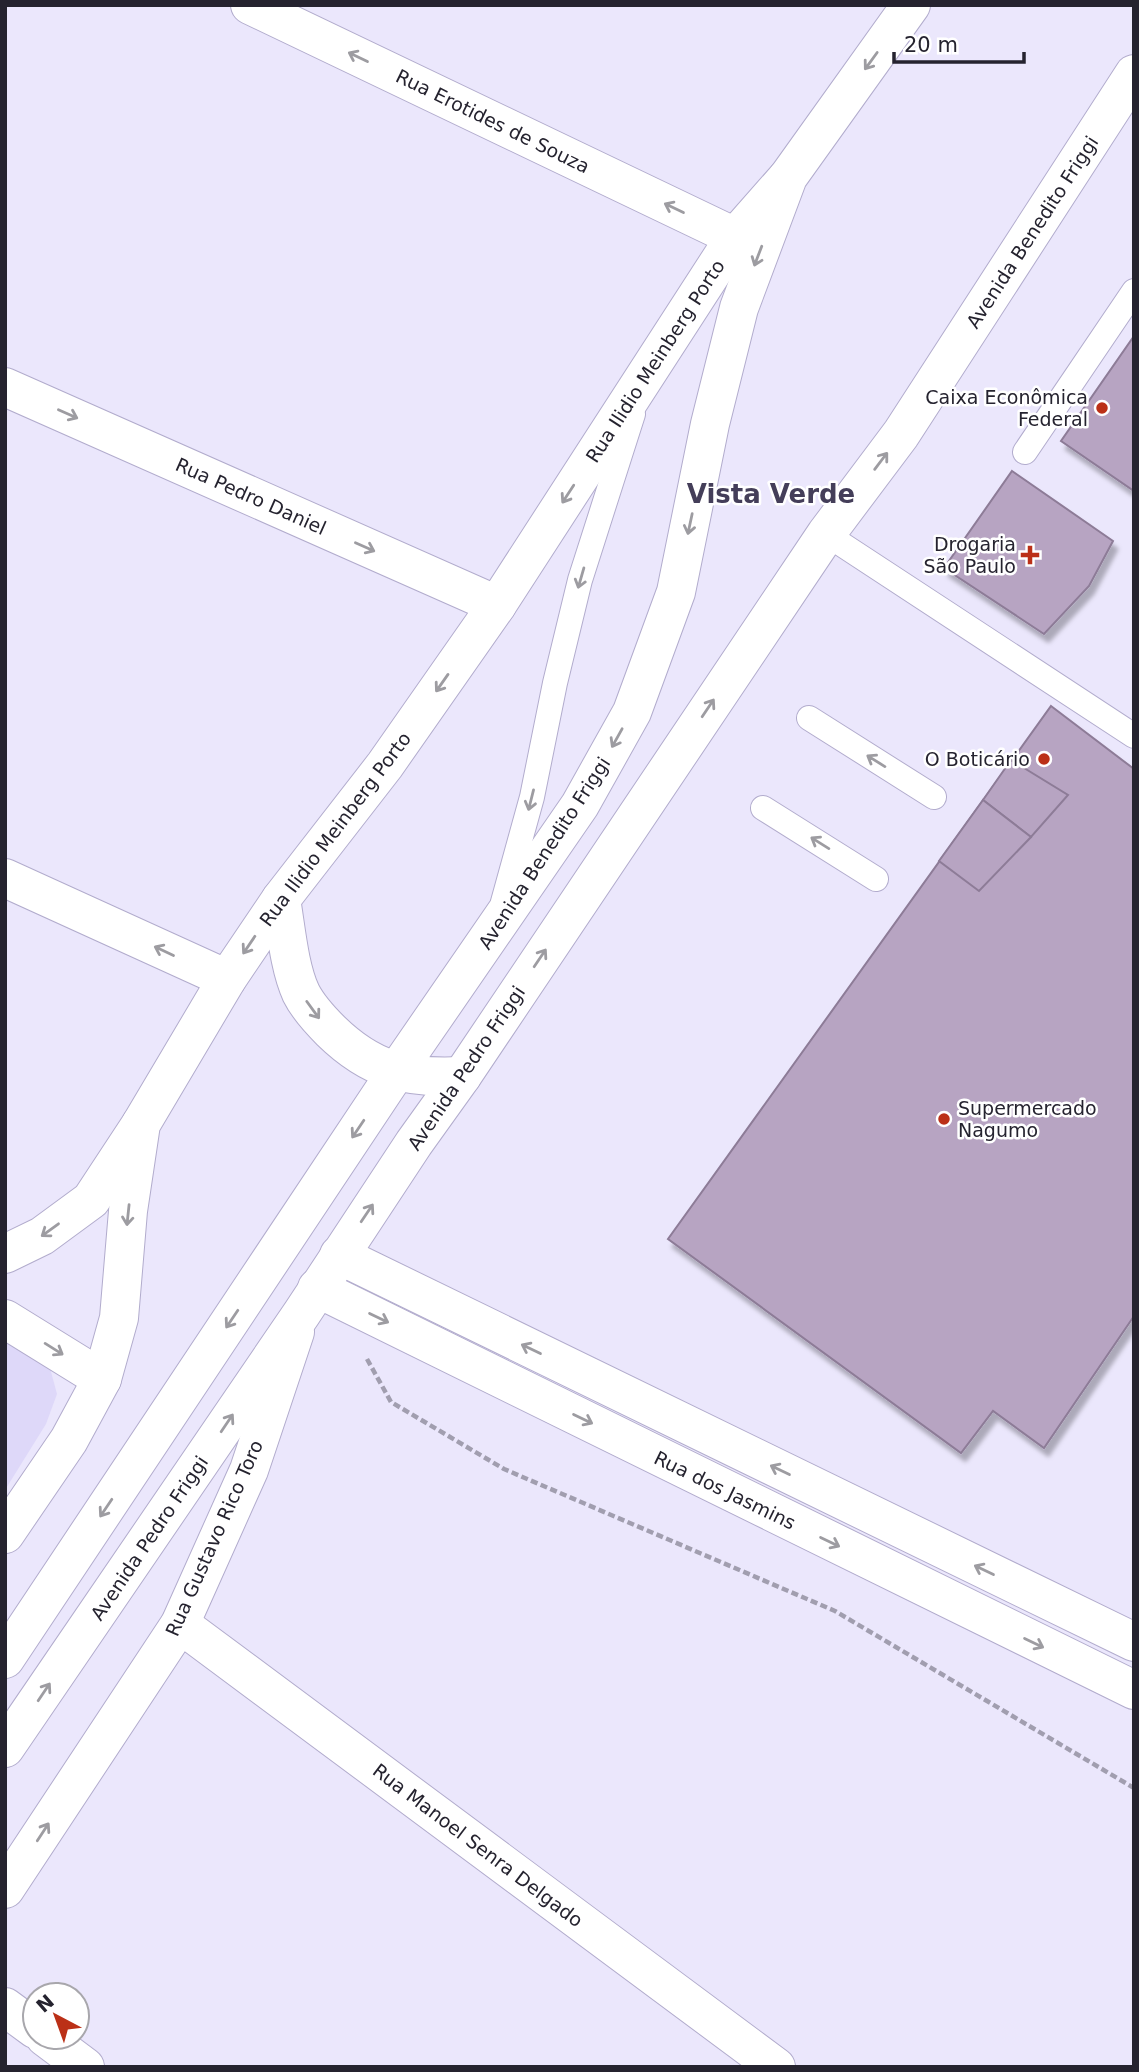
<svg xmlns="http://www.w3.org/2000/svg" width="1139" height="2072" viewBox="0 0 1139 2072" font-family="'DejaVu Sans',sans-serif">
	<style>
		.built { fill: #ded8f9 }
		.building { fill: #b7a4c2; stroke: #8d7b97; stroke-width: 2; filter: url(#shadow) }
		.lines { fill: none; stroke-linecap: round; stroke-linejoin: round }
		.lane-casing { stroke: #b2accd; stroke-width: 26 }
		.street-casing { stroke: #b2accd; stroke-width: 40 }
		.secondary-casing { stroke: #b2accd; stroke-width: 40 }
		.primary-casing { stroke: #b2accd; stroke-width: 40 }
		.path { stroke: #a19eaf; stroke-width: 4.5; stroke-dasharray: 7 3.5; stroke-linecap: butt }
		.lane { stroke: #fff; stroke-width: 24 }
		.street { stroke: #fff; stroke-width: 38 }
		.secondary { stroke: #fff; stroke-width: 38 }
		.primary { stroke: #fff; stroke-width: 38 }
		.oneway { stroke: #9d9ca1 }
		.poi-dot { fill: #bb3017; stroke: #fff; stroke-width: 2.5 }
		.labels { text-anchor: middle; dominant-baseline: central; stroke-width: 5; stroke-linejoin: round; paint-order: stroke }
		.street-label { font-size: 19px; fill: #25232f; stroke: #fff }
		.poi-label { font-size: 19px; fill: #25232f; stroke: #fff; text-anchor: end }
		.district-label { font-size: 26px; font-weight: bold; fill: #443e59; stroke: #fff }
	</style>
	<defs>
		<filter id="shadow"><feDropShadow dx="4.5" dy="8" stdDeviation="2" flood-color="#0004"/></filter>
	</defs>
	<rect width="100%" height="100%" fill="#ebe7fc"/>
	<!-- built -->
	<polygon class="built" points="5,1335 50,1368 57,1394 46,1424 5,1490"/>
	<!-- building -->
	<g class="building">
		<polygon points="1134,336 1134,491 1061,441"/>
		<polygon points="1012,471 1113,541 1089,586 1044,634 944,568"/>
		<polygon points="1051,706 1134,769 1134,1316 1044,1448 993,1411 961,1453 668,1239"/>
		<polygon points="1011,760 1068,795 1031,837 983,800"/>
		<polygon points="983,800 1031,837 979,891 939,861"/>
	</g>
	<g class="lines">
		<defs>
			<g id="lane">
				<polyline points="1025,452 1134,291"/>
				<polyline points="826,534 1134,736"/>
				<polyline points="809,718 934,797"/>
				<polyline points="763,808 876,879"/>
				<polyline points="503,902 532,797 555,683 580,580 633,414"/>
			</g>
			<g id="street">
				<polyline points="250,5 735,237"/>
				<polyline points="5,387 497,605"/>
				<polyline points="5,878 227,979"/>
				<polyline points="5,1254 42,1236 91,1200 141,1124"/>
				<polyline points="339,1255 1134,1642"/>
				<polyline points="317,1288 1134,1690"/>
				<polyline points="5,1319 102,1379"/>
				<polyline points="180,1624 776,2067"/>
				<polyline points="5,2007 35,2029"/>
				<polyline points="45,2037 85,2067"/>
			</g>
			<g id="secondary">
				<polyline points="5,1534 69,1440 102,1379 119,1318 128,1211 141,1124 227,979 281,899 385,765 497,605 735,237 787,178"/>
				<polyline points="5,1889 180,1624 249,1470 295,1332"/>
			</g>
			<g id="primary">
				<path d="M281,899C286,928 289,967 301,993C308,1007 320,1020 331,1031C371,1070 406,1079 462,1076"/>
				<polyline points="5,1659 396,1072 580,805 632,712 676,592 710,424 739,308 788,177 911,5"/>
				<polyline points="5,1748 302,1313 414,1143 462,1076 826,534 901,434 1134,74"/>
			</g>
		</defs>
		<!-- lane casing -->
		<use href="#lane" class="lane-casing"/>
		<!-- street casing -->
		<use href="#street" class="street-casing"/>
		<!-- secondary casing -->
		<use href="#secondary" class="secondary-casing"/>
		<!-- primary casing -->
		<use href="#primary" class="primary-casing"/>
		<!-- path -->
		<polyline class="path" points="367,1359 391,1402 504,1469 835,1611 1134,1788"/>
		<!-- lane -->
		<use href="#lane" class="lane"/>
		<!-- street -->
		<use href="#street" class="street"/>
		<!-- secondary -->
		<use href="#secondary" class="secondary"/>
		<!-- primary -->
		<use href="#primary" class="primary"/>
	</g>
	<!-- one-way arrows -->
	<defs><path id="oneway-shaft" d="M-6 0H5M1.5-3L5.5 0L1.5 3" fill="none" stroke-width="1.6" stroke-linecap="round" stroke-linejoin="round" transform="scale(1.75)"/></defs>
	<g class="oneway">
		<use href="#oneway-shaft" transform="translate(358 57) rotate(-154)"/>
		<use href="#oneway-shaft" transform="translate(871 61) rotate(126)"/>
		<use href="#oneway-shaft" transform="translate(674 208) rotate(-154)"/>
		<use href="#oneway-shaft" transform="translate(758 256) rotate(111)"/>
		<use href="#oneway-shaft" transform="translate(68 414) rotate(24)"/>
		<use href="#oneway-shaft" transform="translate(881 461) rotate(-53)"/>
		<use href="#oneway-shaft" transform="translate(568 494) rotate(123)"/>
		<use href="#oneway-shaft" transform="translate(690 524) rotate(102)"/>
		<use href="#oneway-shaft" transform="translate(365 547) rotate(24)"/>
		<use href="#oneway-shaft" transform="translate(581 578) rotate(106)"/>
		<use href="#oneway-shaft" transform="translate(442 683) rotate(125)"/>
		<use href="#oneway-shaft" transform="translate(708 708) rotate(-56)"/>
		<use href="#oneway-shaft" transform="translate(617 738) rotate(119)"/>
		<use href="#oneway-shaft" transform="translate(876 761) rotate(-148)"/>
		<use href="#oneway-shaft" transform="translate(531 800) rotate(104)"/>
		<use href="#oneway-shaft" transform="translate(820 843) rotate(-148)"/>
		<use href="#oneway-shaft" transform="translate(249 945) rotate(124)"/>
		<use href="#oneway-shaft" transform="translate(164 951) rotate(-155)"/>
		<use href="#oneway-shaft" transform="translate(540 958) rotate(-56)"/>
		<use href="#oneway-shaft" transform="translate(313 1010) rotate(54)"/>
		<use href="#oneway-shaft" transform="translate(358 1129) rotate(124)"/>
		<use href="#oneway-shaft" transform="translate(367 1213) rotate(-56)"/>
		<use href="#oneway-shaft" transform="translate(128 1215) rotate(96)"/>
		<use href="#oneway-shaft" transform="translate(50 1230) rotate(144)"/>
		<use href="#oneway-shaft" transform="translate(379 1318) rotate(26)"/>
		<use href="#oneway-shaft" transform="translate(232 1319) rotate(124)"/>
		<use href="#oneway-shaft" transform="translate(54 1349) rotate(32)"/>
		<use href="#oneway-shaft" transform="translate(531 1349) rotate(-154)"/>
		<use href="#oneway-shaft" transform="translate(583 1419) rotate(26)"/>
		<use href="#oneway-shaft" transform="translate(227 1423) rotate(-56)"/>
		<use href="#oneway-shaft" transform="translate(780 1470) rotate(-154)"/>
		<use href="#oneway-shaft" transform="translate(106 1508) rotate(124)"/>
		<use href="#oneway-shaft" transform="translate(830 1542) rotate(26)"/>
		<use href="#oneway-shaft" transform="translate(984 1570) rotate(-154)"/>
		<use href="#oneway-shaft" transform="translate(1034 1643) rotate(26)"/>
		<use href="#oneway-shaft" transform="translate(44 1692) rotate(-56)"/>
		<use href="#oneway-shaft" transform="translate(43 1832) rotate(-57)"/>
	</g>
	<!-- markers -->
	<g class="poi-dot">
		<circle cx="1102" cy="408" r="7"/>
		<path d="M1026.5 544.5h7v7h7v7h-7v7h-7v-7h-7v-7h7z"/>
		<circle cx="1044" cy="759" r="7"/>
		<circle cx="944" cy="1119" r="7"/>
	</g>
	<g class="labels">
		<!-- street labels -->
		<g class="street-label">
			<text transform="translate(493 121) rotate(26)">Rua Erotides de Souza</text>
			<text transform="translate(1032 232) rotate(-57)">Avenida Benedito Friggi</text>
			<text transform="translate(655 361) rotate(-57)">Rua Ilidio Meinberg Porto</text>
			<text transform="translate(251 496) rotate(24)">Rua Pedro Daniel</text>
			<text transform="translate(335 829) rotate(-53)">Rua Ilidio Meinberg Porto</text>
			<text transform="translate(544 853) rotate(-57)">Avenida Benedito Friggi</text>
			<text transform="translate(466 1068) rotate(-56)">Avenida Pedro Friggi</text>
			<text transform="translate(725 1490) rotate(26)">Rua dos Jasmins</text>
			<text transform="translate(149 1538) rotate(-56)">Avenida Pedro Friggi</text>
			<text transform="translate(214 1538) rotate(-66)">Rua Gustavo Rico Toro</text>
			<text transform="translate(478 1845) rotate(37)">Rua Manoel Senra Delgado</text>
		</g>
		<!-- poi labels -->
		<g class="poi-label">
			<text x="1088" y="397">Caixa Econômica<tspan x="1088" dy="22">Federal</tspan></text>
			<text x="1016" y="544">Drogaria<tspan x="1016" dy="22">São Paulo</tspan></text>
			<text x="1030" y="759">O Boticário</text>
			<text x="958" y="1108" text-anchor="start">Supermercado<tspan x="958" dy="22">Nagumo</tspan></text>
		</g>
		<!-- district labels -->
		<g class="district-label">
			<text x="771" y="494">Vista Verde</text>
		</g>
	</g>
	<!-- border -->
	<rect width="1139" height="2072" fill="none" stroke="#25232f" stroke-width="14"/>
	<!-- north arrow -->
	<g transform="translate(56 2016) rotate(319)"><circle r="33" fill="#ffffff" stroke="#a8a7ac" stroke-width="2"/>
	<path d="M0-5L12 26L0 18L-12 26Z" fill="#bb3017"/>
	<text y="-10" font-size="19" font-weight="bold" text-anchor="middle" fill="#25232f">N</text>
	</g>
	<!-- scale -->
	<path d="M894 52v10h130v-10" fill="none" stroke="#25232f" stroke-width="3.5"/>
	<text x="904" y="52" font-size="21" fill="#25232f" stroke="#ffffff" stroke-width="5" paint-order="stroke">20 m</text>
</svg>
